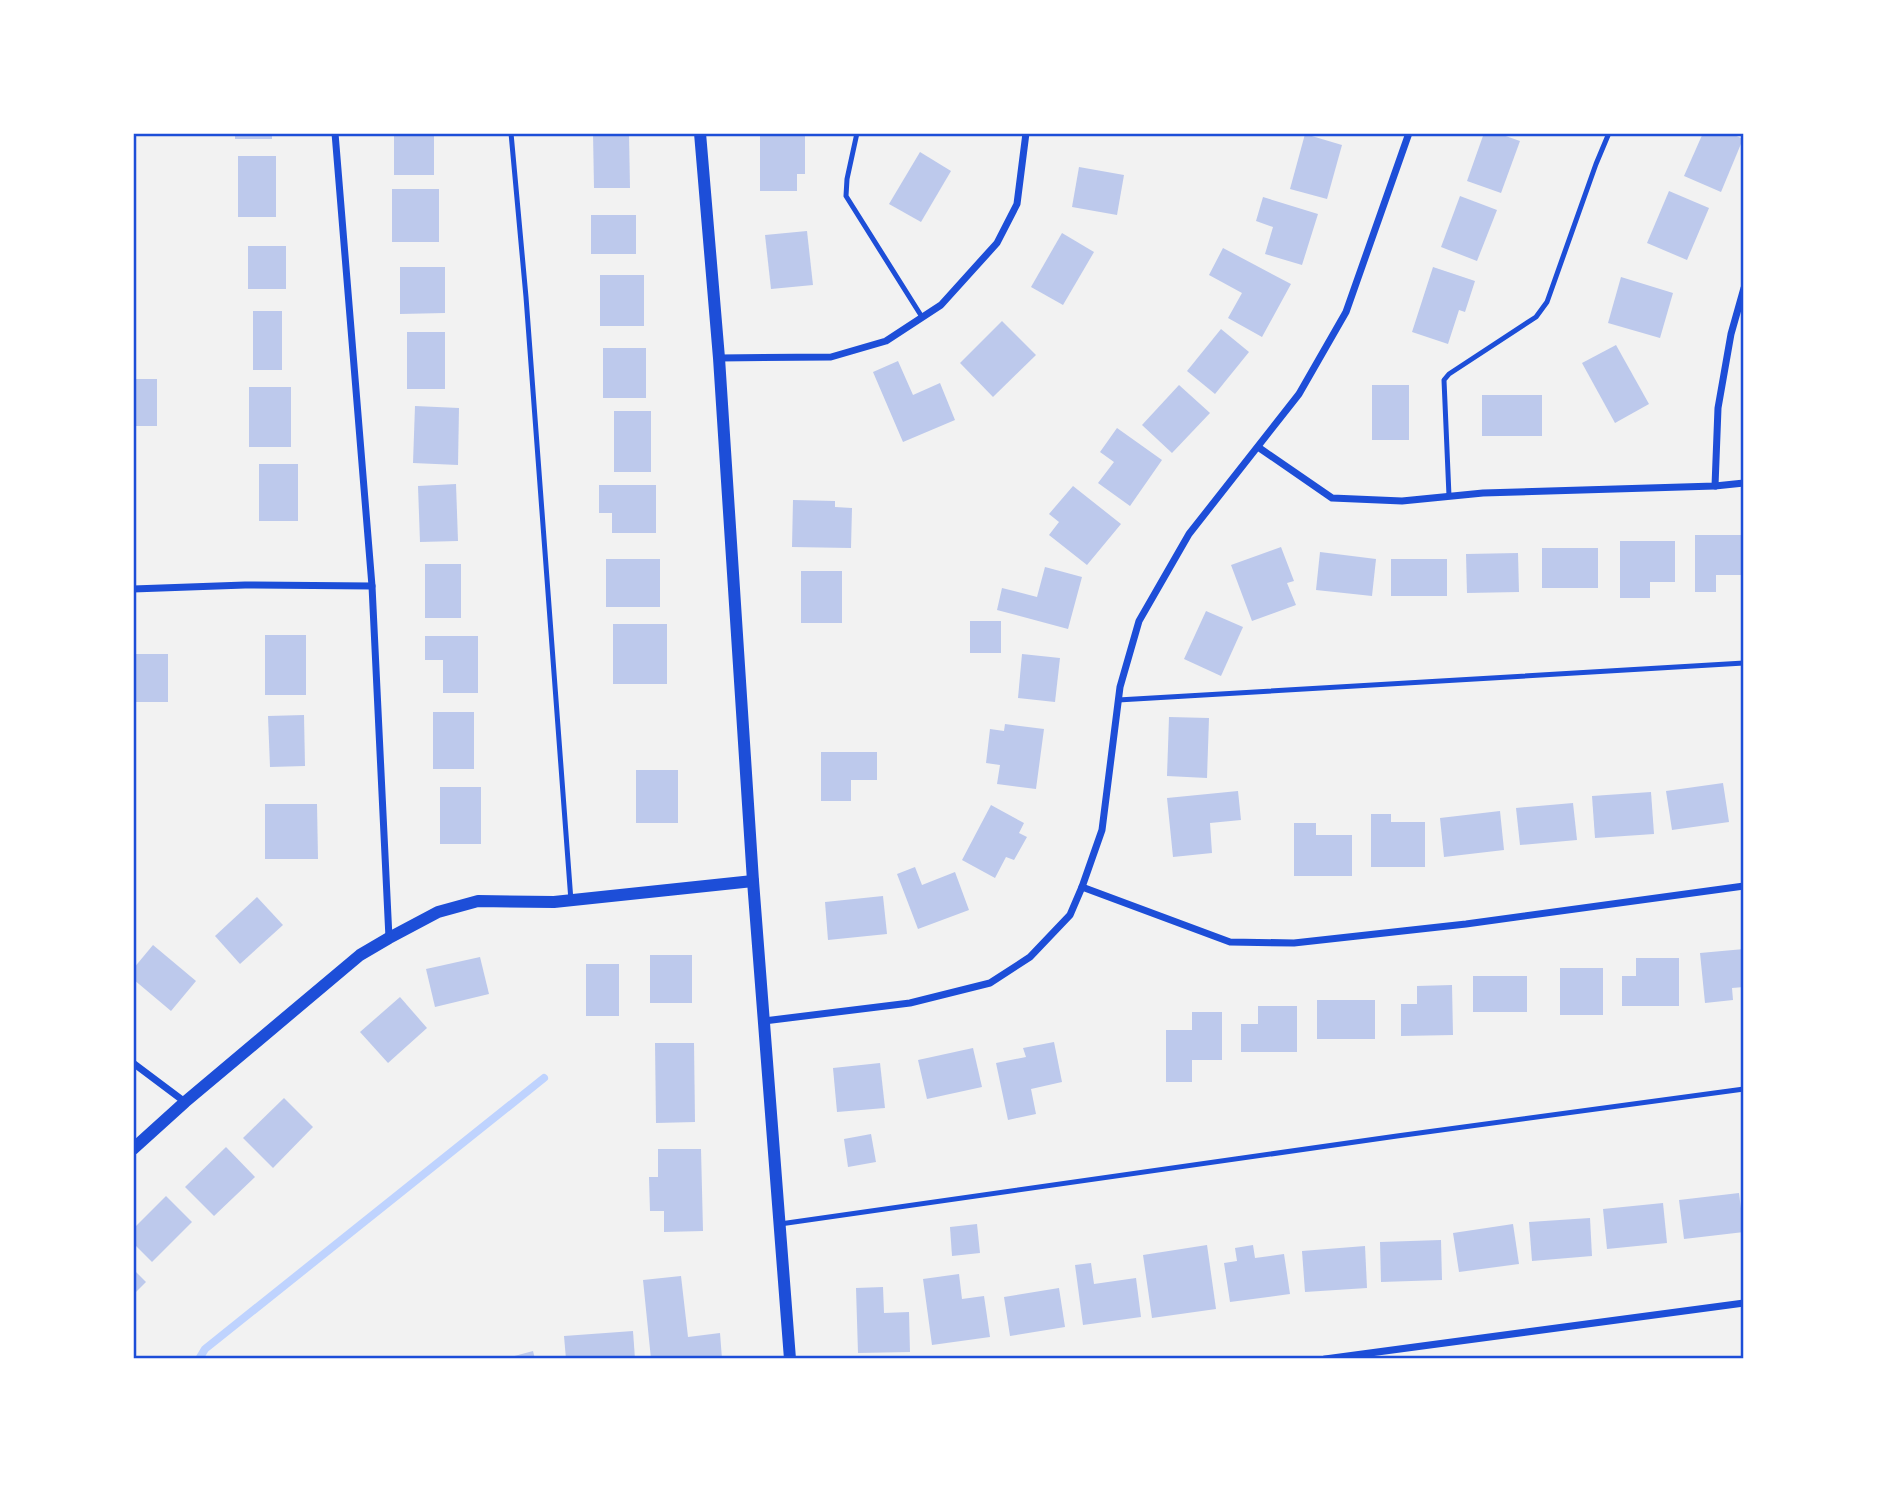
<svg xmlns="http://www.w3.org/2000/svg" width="1877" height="1492" viewBox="0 0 1877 1492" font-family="Lato,sans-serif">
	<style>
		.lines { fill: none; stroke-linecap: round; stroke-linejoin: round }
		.stream { stroke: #bfd3fe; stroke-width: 8 }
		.building { fill: #bdc9ec }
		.service { stroke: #1d4ed8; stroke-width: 5 }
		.minor { stroke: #1d4ed8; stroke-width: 7 }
		.tertiary { stroke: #1d4ed8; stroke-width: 12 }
		.neatline { fill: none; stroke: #1d4ed8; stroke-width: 2.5 }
	</style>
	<rect width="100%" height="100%" fill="#f2f2f2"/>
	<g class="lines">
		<!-- stream -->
		<polyline class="stream" points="199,1359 205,1349 544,1078"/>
	</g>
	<!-- building -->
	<g class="building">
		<rect x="235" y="133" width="37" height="6"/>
		<rect x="394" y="133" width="40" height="42"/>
		<polygon points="593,133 629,133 630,188 594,188"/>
		<polygon points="1484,133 1497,133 1520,141 1501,193 1467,181"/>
		<polygon points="1703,133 1730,133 1743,139 1721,192 1684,176"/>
		<polygon points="1305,134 1342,145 1327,199 1290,189"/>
		<polygon points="760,136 805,136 805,174 797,174 797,191 760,191"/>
		<polygon points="920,152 951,171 921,222 889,204"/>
		<rect x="238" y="156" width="38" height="61"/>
		<polygon points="1079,167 1124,175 1117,215 1072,207"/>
		<rect x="392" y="189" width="47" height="53"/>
		<polygon points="1669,191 1709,208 1687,260 1647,243"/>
		<polygon points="1460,196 1497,210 1477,261 1441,247"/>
		<polygon points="1263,197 1318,214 1302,265 1265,254 1273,227 1256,221"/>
		<rect x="591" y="215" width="45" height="39"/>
		<polygon points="807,231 813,285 771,289 765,235"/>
		<polygon points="1062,233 1094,252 1063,305 1031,287"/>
		<rect x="248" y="246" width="38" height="43"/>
		<polygon points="1223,248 1291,284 1262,337 1228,318 1242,293 1209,275"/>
		<polygon points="400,267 445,267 445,313 400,314"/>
		<polygon points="1433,267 1475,281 1465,312 1459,310 1448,344 1412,332"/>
		<rect x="600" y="275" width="44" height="51"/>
		<polygon points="1621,277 1673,293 1660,338 1608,323"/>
		<rect x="253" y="311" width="29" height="59"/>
		<polygon points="1002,321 1036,355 993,397 960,363"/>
		<polygon points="1221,329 1249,352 1215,394 1187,371"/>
		<rect x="407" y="332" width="38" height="57"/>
		<polygon points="1616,345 1649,404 1615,423 1582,363"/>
		<rect x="603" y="348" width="43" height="50"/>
		<polygon points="898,361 913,395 940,383 955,420 903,442 873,372"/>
		<rect x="133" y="379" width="24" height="47"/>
		<polygon points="1179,385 1210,413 1172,453 1142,425"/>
		<rect x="1372" y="385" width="37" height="55"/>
		<rect x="249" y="387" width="42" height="60"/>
		<rect x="1482" y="395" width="60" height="41"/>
		<polygon points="415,406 459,408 458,465 413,463"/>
		<rect x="614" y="411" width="37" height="61"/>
		<polygon points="1117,428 1162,460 1130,506 1098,483 1114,462 1100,452"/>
		<rect x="259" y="464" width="39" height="57"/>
		<polygon points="456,484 458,541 420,542 418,486"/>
		<polygon points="599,485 656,485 656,533 612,533 612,513 599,513"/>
		<polygon points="1073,486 1121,524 1087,565 1049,535 1059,522 1049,514"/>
		<polygon points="793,500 835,501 835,507 852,508 851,548 792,547"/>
		<polygon points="1695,535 1744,535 1744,575 1716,575 1716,592 1695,592"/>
		<polygon points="1620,541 1675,541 1675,582 1650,582 1650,598 1620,598"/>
		<polygon points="1281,547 1294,581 1287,583 1296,605 1252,621 1231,565"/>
		<rect x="1542" y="548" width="56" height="40"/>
		<polygon points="1320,552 1376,559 1372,596 1316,590"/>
		<polygon points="1518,553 1519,592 1467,593 1466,554"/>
		<rect x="606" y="559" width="54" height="48"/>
		<rect x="1391" y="559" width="56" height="37"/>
		<rect x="425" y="564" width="36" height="54"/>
		<polygon points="1045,567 1082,577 1068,629 997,610 1002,588 1037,597"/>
		<rect x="801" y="571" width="41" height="52"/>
		<polygon points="1206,611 1243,627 1221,676 1184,659"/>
		<rect x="970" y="621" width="31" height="32"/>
		<rect x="613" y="624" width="54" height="60"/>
		<rect x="265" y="635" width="41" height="60"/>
		<polygon points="425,636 478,636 478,693 443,693 443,660 425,660"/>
		<rect x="133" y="654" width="35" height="48"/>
		<polygon points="1022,654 1060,658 1055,702 1018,698"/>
		<rect x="433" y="712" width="41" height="57"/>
		<polygon points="304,715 305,766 270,767 268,716"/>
		<polygon points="1169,717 1209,718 1207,778 1167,776"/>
		<polygon points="1005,724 1044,729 1036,789 997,784 1000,765 986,763 990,729 1004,731"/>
		<polygon points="821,752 877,752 877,780 851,780 851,801 821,801"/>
		<rect x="636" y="770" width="42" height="53"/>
		<polygon points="1723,783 1729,822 1672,830 1666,791"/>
		<rect x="440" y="787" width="41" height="57"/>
		<polygon points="1238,791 1241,820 1210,823 1212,853 1173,857 1167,798"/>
		<polygon points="1651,792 1654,834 1595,838 1592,796"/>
		<polygon points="1573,803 1577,840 1520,845 1516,808"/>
		<polygon points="265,804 317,804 318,859 265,859"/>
		<polygon points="991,805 1024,823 1019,833 1027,837 1014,860 1006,857 995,878 962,860"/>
		<polygon points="1500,811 1504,850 1444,857 1440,818"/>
		<polygon points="1371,814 1391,814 1391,822 1425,822 1425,867 1371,867"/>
		<polygon points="1294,823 1316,823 1316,835 1352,835 1352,876 1294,876"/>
		<polygon points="915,867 922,885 955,872 969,910 918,929 897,874"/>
		<polygon points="883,896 887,934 828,940 825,902"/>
		<polygon points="257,897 283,925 240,964 215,936"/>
		<polygon points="153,945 196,981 171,1011 133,979 133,969"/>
		<polygon points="1744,949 1744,987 1732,988 1733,1000 1705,1003 1700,953"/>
		<rect x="650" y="955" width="42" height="48"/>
		<polygon points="480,957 489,994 435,1007 426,969"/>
		<polygon points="1636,958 1679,958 1679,1006 1622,1006 1622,976 1636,976"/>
		<rect x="586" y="964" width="33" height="52"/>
		<rect x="1560" y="968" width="43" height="47"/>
		<rect x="1473" y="976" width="54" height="36"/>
		<polygon points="1452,985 1453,1035 1401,1036 1401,1004 1417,1004 1417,986"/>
		<polygon points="400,997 427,1028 388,1063 360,1032"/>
		<rect x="1317" y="1000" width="58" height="39"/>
		<polygon points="1258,1006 1297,1006 1297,1052 1241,1052 1241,1024 1258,1024"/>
		<polygon points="1192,1012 1222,1012 1222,1060 1192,1060 1192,1082 1166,1082 1166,1030 1192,1030"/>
		<polygon points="1054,1042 1062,1082 1031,1089 1036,1114 1008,1120 996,1063 1026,1057 1023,1048"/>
		<polygon points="655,1043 694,1043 695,1122 656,1123"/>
		<polygon points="973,1048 982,1087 927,1099 918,1060"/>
		<polygon points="880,1063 885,1108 837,1112 833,1068"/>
		<polygon points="284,1098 313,1127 273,1168 243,1138"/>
		<polygon points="871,1134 876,1162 848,1167 844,1139"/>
		<polygon points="226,1147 255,1177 214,1216 185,1187"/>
		<polygon points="658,1149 701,1149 703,1231 664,1232 664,1211 650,1211 649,1177 658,1177"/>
		<polygon points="1739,1193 1744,1232 1684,1239 1679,1200"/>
		<polygon points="166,1196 192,1222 152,1262 133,1243 133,1229"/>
		<polygon points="1663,1203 1667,1243 1607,1249 1603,1209"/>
		<polygon points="1590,1218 1592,1256 1532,1261 1529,1222"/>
		<polygon points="977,1224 980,1253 952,1256 950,1227"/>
		<polygon points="1513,1224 1519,1264 1459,1272 1453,1233"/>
		<polygon points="1441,1240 1442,1280 1381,1282 1380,1242"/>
		<polygon points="1207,1245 1216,1309 1152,1318 1143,1255"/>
		<polygon points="1253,1245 1255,1258 1284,1254 1290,1294 1230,1302 1224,1263 1237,1261 1235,1248"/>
		<polygon points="1365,1246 1367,1288 1305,1292 1302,1251"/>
		<polygon points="1091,1263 1094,1284 1136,1278 1141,1317 1083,1325 1075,1265"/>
		<polygon points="133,1269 146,1282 133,1295"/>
		<polygon points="959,1274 962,1299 984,1296 990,1337 932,1345 923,1279"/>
		<polygon points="681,1276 688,1337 720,1333 722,1359 651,1359 643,1280"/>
		<polygon points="883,1287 884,1313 909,1312 910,1352 858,1353 856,1288"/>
		<polygon points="1059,1288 1065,1327 1010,1336 1004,1297"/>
		<polygon points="633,1331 635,1359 566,1359 564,1336"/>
		<polygon points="533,1351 535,1359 507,1359 507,1358"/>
	</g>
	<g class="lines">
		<!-- service -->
		<g class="service">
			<polyline points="511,133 526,297 571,901"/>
			<polyline points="857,133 847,179 846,196 922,317"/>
			<polyline points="1449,496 1444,380 1449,374 1536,317 1547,302 1596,164 1609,133"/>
			<polyline points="1118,700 1744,663"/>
			<polyline points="780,1224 1397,1136 1744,1089"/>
		</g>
		<!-- minor -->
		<g class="minor">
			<polyline points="335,133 372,586 389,938"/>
			<polyline points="719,358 831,357 886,341 941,305 997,243 1017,204 1026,133"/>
			<polyline points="1258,447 1332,498 1402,501 1483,493 1715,486 1744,483"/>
			<polyline points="1715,486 1718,408 1731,334 1744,288"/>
			<polyline points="133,589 245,585 372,586"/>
			<polyline points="1082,887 1230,942 1294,943 1466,924 1744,886"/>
			<polyline points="764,1021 910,1003 990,983 1030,957 1070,915 1082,887 1102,830 1120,687 1139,621 1189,534 1299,394 1346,312 1409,133"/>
			<polyline points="133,1063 185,1102"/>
			<polyline points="1325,1359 1744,1303"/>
		</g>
		<!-- tertiary -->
		<g class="tertiary">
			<polyline points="700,133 719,358 753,881 790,1359"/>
			<polyline points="133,1149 185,1102 360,955 389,938 438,912 478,901 554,902 753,881"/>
		</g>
	</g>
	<!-- border -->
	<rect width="1877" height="1492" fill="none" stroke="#ffffff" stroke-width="270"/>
	<rect x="135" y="135" width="1607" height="1222" class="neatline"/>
</svg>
